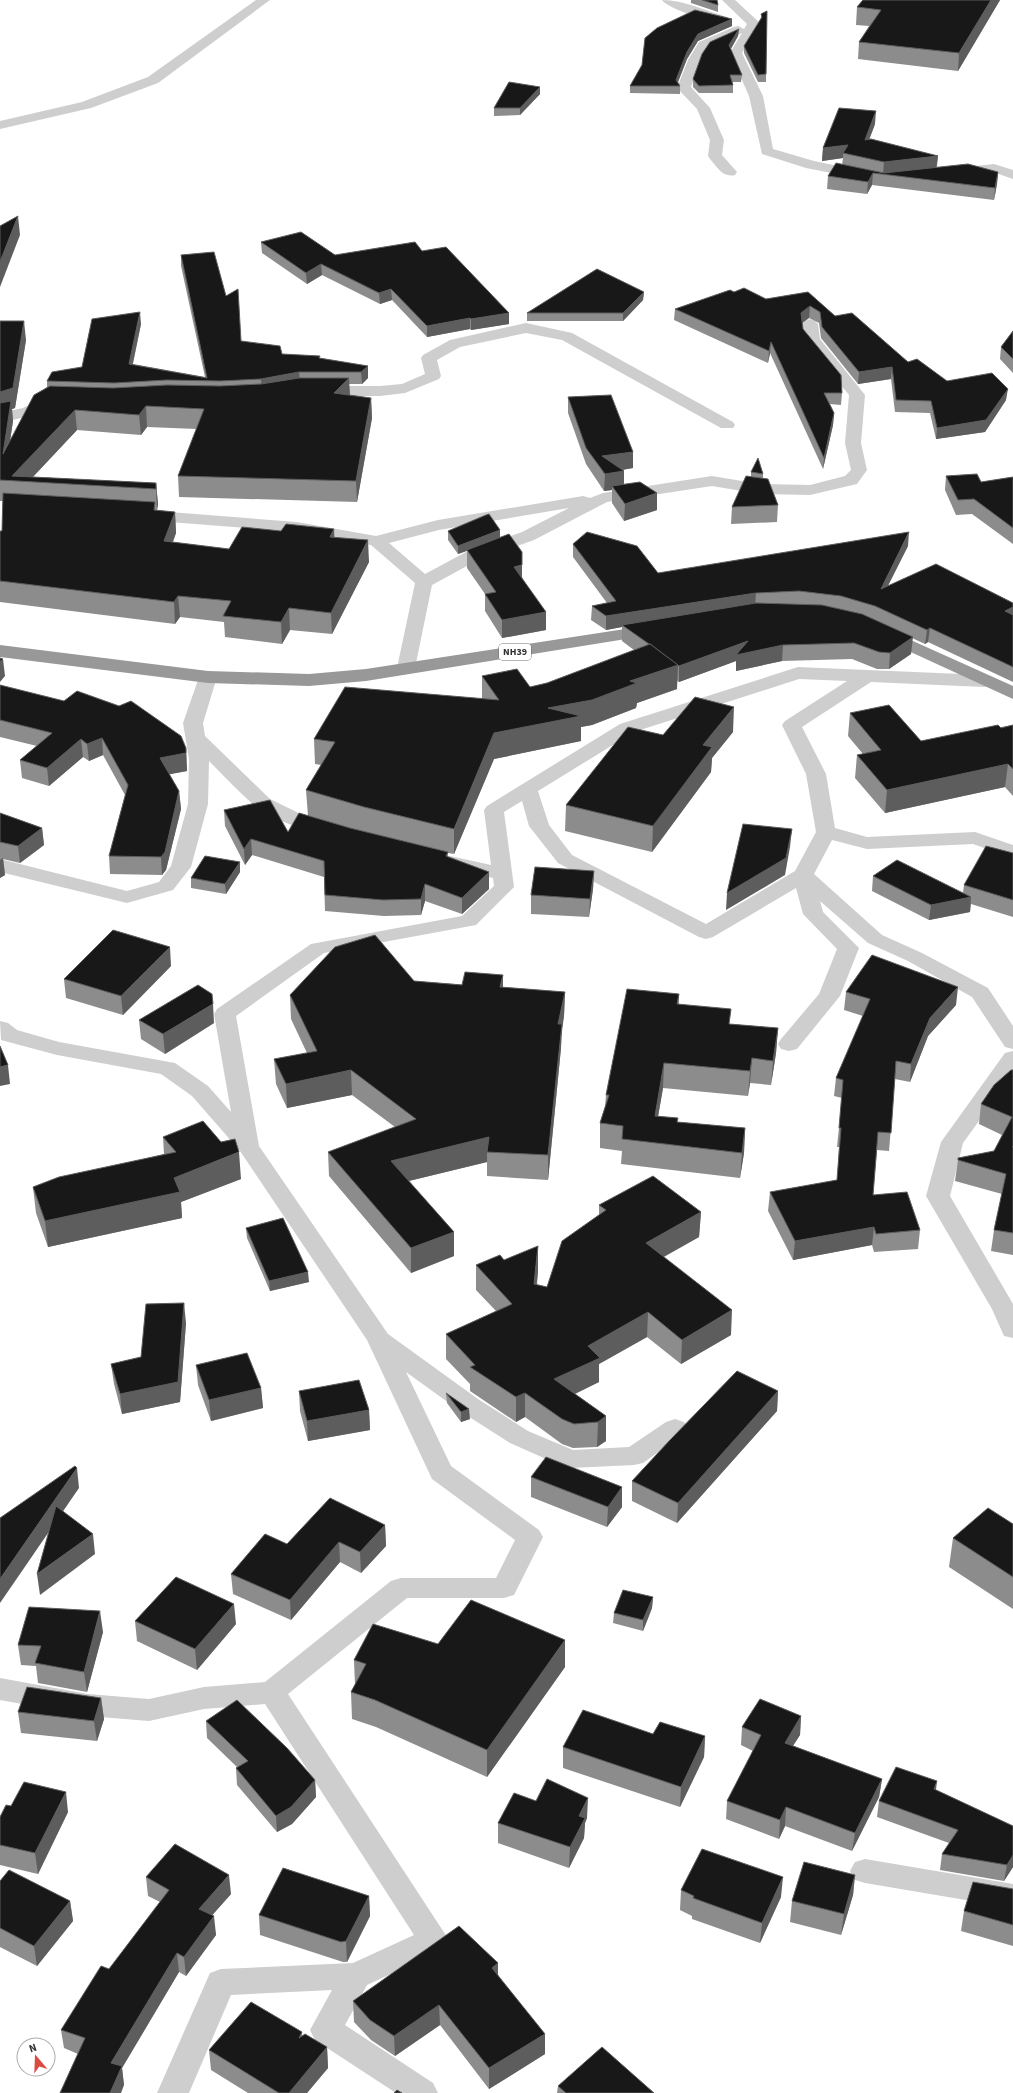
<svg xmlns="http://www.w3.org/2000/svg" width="1013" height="2093" viewBox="0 0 1013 2093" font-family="'Source Sans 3',sans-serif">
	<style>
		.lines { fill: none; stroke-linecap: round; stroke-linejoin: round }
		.minor { fill: #cecece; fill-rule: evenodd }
		.highway { fill: #989898; fill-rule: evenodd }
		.wall { fill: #8c8c8c }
		.shaded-wall { fill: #5d5d5d }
		.building { fill: #181818; stroke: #5d5d5d }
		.labels { text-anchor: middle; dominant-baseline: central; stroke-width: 4; stroke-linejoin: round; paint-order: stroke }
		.shield { fill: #fff; stroke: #6f6f6f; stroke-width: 1 }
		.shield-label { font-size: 10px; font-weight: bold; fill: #313131 }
	</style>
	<rect width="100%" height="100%" fill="#fff"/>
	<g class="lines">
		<!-- minor -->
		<g class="minor">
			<polygon points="256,0 270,0 158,83 91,108 0,129 0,121 82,102 148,77"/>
			<path d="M662,0C684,0 706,11 727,17L729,20L727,23C717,25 668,9 662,0Z"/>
			<path d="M722,0H735L760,23L742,53L763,96L773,149L814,161L867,172L869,175L867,178L862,179L806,168L762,154L749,96L730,53L742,33L709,48L700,60L691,87L710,108L724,140L722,155L737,172L735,175C723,178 717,167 710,159L708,156L710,140L697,109L677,88L688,60L699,42L734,27L738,26L744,29L747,24Z"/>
			<polygon points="994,164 1013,170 1013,179 993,172 958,176 953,175 951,172 953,169 958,168"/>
			<path d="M810,319L815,321L818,324L820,339L865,395L861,443L867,470L857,484L810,495L760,494L712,486L607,502L534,540L478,560L432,585L415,668L413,672L406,674L399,672L397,668L415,583L371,545L297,532L144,520L138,519L135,515L138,511L144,510L297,522L376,536L438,520L583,496L590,498L603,493L712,476L760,484L810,485L845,476L851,470L845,443L849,395L804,340L802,324L805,321ZM569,508L522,532L466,552L425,574L389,543L439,530Z"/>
			<polygon points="526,323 572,333 733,422 735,425 733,428 721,428 562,340 526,333 460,347 437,360 441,376 439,379 405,393 380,396 320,396 314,394 312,391 314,388 320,386 380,386 402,384 425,374 421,358 423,355 450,340"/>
			<polygon points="51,395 57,397 59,400 57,403 34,415 0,423 0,413 23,408"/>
			<path d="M798,667L984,675L991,677L993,681L991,685L984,687L871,682L802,727L826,774L835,828L867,837L975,832L1013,845V858L973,844L867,849L832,840L814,874L882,935L922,953L988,988L1013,1026V1049L1005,1047L972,997L908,961L868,943L820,901L823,912L859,948L840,996L797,1049L789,1051L781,1049L778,1044L781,1039L819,994L837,949L803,914L796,888L713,937L706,939L699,937L558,863L529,826L522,801L504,812L514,887L476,925L324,953L236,1016L259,1146L388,1334L478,1399L528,1431L573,1450L629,1447L666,1422L675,1419L684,1422L688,1428L684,1434L643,1463L634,1465L571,1468L562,1466L510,1443L460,1411L406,1372L451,1466L539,1530L543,1537L514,1595L504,1598H407L288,1694L449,1940L445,1949L367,1985L345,2025L433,2083L438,2093H396L315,2040L310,2030L332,1990L231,1995L189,2093H157L210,1973L221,1969L353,1963L414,1935L265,1704L204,1709L149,1721L88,1716L0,1700V1678L88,1694L149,1699L204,1687L265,1682L391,1581L401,1578H496L515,1540L432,1479L367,1340L240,1151L192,1096L161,1074L57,1055L1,1040L0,1021L8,1023L17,1030L59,1042L175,1063L208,1086L231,1112L214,1014L217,1009L311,944L462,916L494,886L493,878L443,866L440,862L443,858L450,856L491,865L484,810L487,806L620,724ZM799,679L847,681L785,721L782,725L806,774L816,832L795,871L706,924L572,855L549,825L538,791L634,732Z"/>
			<path d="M208,671L215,673L217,677L203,723L205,736L270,799L311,819L331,825L334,829L331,833C316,837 267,817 255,806C239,792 224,776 209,761L208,804L191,867L173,890L127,903L0,872V859L127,891L159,882L171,866L188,804L189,759L183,723L199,677L201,673Z"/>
			<polygon points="1013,1051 1013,1074 963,1143 950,1196 1013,1304 1013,1338 1004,1336 992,1309 926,1196 941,1142 1005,1053"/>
			<polygon points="865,1859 1013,1884 1013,1908 865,1883 855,1880 850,1871 855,1862"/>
		</g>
		<!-- highway -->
		<g class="highway">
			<polygon points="651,625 657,626 660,630 657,634 366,681 309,686 208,683 0,657 0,645 208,671 309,674 366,669"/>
			<polygon points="884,628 1013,686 1013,699 878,637 875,633 878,629"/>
		</g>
	</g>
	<!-- wall -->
	<g class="wall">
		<polygon points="691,0 717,0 718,5 718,12 691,3"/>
		<polygon points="863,0 1000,0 958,71 858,59 859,42 869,26 856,25 857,7"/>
		<polygon points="767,11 766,82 758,82 744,53 744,46 761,18 761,14"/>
		<polygon points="732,26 698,41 687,59 678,82 680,86 680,94 630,93 630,86 642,65 645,38"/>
		<polygon points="739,29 738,36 731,49 742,75 741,82 732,82 733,85 733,93 699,93 693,87 693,79"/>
		<polygon points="540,87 540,94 520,115 494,116 494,108"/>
		<polygon points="875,124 869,140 938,156 937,167 998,172 997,184 994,200 872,185 867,194 827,189 828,176 842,165 843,158 822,161 823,148"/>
		<polygon points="261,242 335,255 422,251 509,313 509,324 471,330 470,329 427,337 392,300 380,304 322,275 307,284 262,253"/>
		<polygon points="181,255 226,296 241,341 282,354 320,358 368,366 368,378 362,384 349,384 350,395 371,398 372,418 357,502 179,497 178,476 197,429 147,427 141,435 77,430 33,477 156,483 158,504 157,510 155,510 156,510 175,512 176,533 173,542 229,549 334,537 369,562 332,634 290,630 282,644 225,637 224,622 180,617 175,624 0,602 0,531 2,531 3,501 0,501 0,321 26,340 15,408 12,409 13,421 10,440 47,387 47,381 82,367 141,324 133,364 205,377 181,266"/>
		<polygon points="644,292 643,300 623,321 527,321 527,313"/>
		<polygon points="734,292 766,299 808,292 835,316 908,362 947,381 1006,400 985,432 936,439 930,413 895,412 891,379 858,384 821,338 819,323 809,318 802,323 803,329 842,393 841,405 830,404 834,413 833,425 823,469 770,353 768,363 674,320 675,309"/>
		<polygon points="1013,331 1013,373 1000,359 1001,347"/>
		<polygon points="568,397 633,452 633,468 622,470 624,471 624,484 657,510 624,521 612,503 612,490 604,491 586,464 568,413"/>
		<polygon points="751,472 763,474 763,478 778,505 777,522 731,524 732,507 751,477"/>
		<polygon points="946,476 981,482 1013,477 1013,544 972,514 956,515 945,490"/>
		<polygon points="500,530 500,537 522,577 546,630 502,638 485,611 485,594 467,568 467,551 458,554 448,540 448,531"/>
		<polygon points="573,544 658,573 908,546 888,586 1013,603 1013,682 928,642 925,644 912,638 911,654 889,669 877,669 852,659 782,661 736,671 736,661 679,682 677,681 677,689 637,703 636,708 592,725 581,727 581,741 494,759 454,854 448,853 448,857 489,872 489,889 462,914 425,901 421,915 384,916 325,911 324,877 252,855 245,865 225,826 224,810 288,832 308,816 306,790 321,765 315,764 314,739 482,699 482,676 530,687 547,683 634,650 622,641 622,627 606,630 591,620 592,606 607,603 573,557"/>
		<polygon points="0,685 186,748 187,771 169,774 179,791 181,809 166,870 162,875 110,874 109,856 125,795 103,755 89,761 83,757 49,786 22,778 20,760 37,746 0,737"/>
		<polygon points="850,713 921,741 1013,725 1013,796 1005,787 885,813 855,778 857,755 863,754 848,736"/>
		<polygon points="733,732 712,758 711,772 652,852 565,831 566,805 663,735"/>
		<polygon points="0,813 42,828 44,845 20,863 3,859 5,875 0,878"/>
		<polygon points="1013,853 1013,917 971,904 970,912 929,920 872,891 873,876 963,893 964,885"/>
		<polygon points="594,871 593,889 589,917 531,914 531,895"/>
		<polygon points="240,872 226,894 191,888 191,878"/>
		<polygon points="171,966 123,1015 66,998 64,979"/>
		<polygon points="414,981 565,992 564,1016 561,1031 561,1048 548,1180 487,1176 487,1162 409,1181 454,1232 454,1256 411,1273 329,1176 328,1152 395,1127 352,1095 287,1108 276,1084 274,1059 307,1053 291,1019 290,995"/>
		<polygon points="846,992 956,1005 928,1036 910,1082 895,1079 889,1151 877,1150 873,1195 920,1230 918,1249 874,1252 872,1245 793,1260 768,1211 770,1192 837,1180 839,1147 837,1147 842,1098 834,1096 836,1078 863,1016 844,1010"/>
		<polygon points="679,994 679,1004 730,1024 778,1028 776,1053 771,1085 750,1083 748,1096 663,1088 658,1116 677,1122 745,1128 744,1153 740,1178 621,1164 622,1151 600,1148 600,1123 605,1107 606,1095"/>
		<polygon points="139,1020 214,1023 165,1054 141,1039"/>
		<polygon points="1013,1070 1013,1255 991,1251 994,1230 1002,1194 955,1181 958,1160 994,1151 1002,1135 979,1124 981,1104"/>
		<polygon points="163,1137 241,1179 181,1202 182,1218 48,1247 36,1213 33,1187 164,1154"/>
		<polygon points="599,1205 701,1212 699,1237 664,1257 731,1335 681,1364 647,1337 599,1364 599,1382 575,1394 606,1416 606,1441 597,1447 573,1448 562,1444 525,1417 516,1422 470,1391 470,1384 446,1359 446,1334 496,1311 476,1290 476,1265 504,1260 538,1271 537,1285 547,1287 599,1215"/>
		<polygon points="246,1228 309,1282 270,1291 247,1238"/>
		<polygon points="186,1323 180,1402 122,1414 114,1384 111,1364 141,1357"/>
		<polygon points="196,1365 261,1388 263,1408 211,1421 198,1385"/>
		<polygon points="299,1391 369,1410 370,1430 308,1441 300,1411"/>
		<polygon points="778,1391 777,1411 677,1523 632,1501 632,1481"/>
		<polygon points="446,1393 470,1419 461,1422 447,1403"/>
		<polygon points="531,1477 622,1487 622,1507 607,1527 531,1497"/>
		<polygon points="1013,1524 1013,1609 949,1567 953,1538"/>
		<polygon points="385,1525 386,1546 361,1573 340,1562 291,1620 233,1594 231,1574 287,1544"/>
		<polygon points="653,1597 652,1608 643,1631 613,1623 614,1613"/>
		<polygon points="135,1621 236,1624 197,1670 137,1641"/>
		<polygon points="103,1632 87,1692 38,1683 36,1666 21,1665 18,1645"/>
		<polygon points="438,1644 565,1667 487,1777 376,1727 352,1719 351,1692 355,1685 354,1660"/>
		<polygon points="101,1698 104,1719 97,1741 21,1733 18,1712"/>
		<polygon points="801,1716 800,1735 793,1746 882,1779 879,1797 852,1851 785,1826 779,1839 726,1819 727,1801 753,1751 741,1745 742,1727"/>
		<polygon points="206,1721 315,1780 316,1797 292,1824 277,1832 237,1785 236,1768 237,1767 207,1738"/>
		<polygon points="653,1734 705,1736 704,1757 680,1807 563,1768 563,1747"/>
		<polygon points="936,1790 1013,1826 1013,1867 1004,1881 940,1870 942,1854 949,1843 877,1817 879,1801"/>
		<polygon points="536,1801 587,1818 585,1823 584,1838 569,1868 498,1843 498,1823"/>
		<polygon points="68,1812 38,1874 0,1865 0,1817"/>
		<polygon points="855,1875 853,1895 841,1935 790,1922 792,1901"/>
		<polygon points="146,1877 231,1894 212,1915 216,1935 186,1976 179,1972 122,2068 124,2085 78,2054 64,2048 61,2030 109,1969 160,1902 148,1896"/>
		<polygon points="0,1881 70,1901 73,1921 37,1966 0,1947"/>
		<polygon points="1013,1889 1013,1946 961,1931 964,1911"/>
		<polygon points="681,1890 781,1897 760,1943 692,1919 692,1916 680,1910"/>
		<polygon points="369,1896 370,1916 347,1962 343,1962 260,1935 259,1915"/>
		<polygon points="498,1963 498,1975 545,2054 489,2089 440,2025 395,2056 371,2040 354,2022 353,2001"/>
		<polygon points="302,2032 302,2036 327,2047 328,2068 307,2093 248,2093 211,2070 209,2050"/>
		<polygon points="558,2086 654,2093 557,2093"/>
	</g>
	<!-- shaded-wall -->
	<g class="shaded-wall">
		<polygon points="991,0 1000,0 958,71 959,53"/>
		<polygon points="732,19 732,26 698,41 687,59 676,87 676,80 687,52 698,34"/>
		<polygon points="739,29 738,36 729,52 729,45"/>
		<polygon points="540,87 540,94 520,115 520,108"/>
		<polygon points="876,111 875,124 864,153 865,140"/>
		<polygon points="848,145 843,153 843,158 822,161 823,148"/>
		<polygon points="938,156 936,169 883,174 884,162"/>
		<polygon points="998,172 997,184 994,200 995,188"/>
		<polygon points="873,173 872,185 867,194 868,182"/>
		<polygon points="18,216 20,235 0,287 0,262"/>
		<polygon points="321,264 322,275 307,284 306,273"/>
		<polygon points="391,289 392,300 380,304 379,293"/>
		<polygon points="644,292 643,300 623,321 623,313"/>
		<polygon points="810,306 809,318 801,324 801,313"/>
		<polygon points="140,312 141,324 130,376 129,364"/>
		<polygon points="509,313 509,324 471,330 471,319"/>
		<polygon points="470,318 470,329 427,337 427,326"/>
		<polygon points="24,321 26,340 15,408 12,409 13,421 5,475 0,413 0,392"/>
		<polygon points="771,342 770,353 768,363 769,351"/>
		<polygon points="368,366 368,378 362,384 361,372"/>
		<polygon points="892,367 891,379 858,384 859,372"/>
		<polygon points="299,372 300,384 262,392 261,379"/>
		<polygon points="349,378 350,398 334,393"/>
		<polygon points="1008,389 1006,400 985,432 936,439 937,428"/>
		<polygon points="371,398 372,418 357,502 356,481"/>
		<polygon points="146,406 147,427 141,435 139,415"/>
		<polygon points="75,410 77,430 28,482 12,476"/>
		<polygon points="834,413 833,425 823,469 824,458"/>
		<polygon points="633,452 633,468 603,473 602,456"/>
		<polygon points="624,471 624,488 612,486 612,490 604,491 605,474"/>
		<polygon points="156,483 158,504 157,510 156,489"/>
		<polygon points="657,493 657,510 624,521 625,504"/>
		<polygon points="175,512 176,533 165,562 164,541"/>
		<polygon points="334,529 335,550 330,537"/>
		<polygon points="500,530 500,538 458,554 458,546"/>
		<polygon points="909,532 908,546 879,603 881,589"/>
		<polygon points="368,540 369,562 332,634 331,613"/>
		<polygon points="522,565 522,583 514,567"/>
		<polygon points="756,593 755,607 622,625 622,627 606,630 606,616"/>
		<polygon points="178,596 180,617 175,624 174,602"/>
		<polygon points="1013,607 1013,620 1005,611"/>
		<polygon points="289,608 290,630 282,644 281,622"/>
		<polygon points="546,612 546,630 502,638 502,620"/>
		<polygon points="930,628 928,642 925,644 927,630"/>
		<polygon points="913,637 911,654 889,669 890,653"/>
		<polygon points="748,641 783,645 782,661 736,671 736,661 679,682 679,666"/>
		<polygon points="3,659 5,676 0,682 0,662"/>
		<polygon points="678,665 677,689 637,703 636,708 592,725 581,727 581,741 494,759 454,854 454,829 494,733 548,708"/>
		<polygon points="734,707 733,732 712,758 711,772 652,852 653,826 703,745"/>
		<polygon points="102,738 103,755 89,761 87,744"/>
		<polygon points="81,739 83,757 49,786 47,768"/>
		<polygon points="186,748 187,771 161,776 160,758"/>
		<polygon points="1008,764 1005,787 885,813 887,790"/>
		<polygon points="179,791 181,809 166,870 162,875 161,857"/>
		<polygon points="42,828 44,845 20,863 18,846"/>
		<polygon points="792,829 790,847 785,875 726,910 727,893"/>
		<polygon points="251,839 252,855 245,865 244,849"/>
		<polygon points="3,858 5,875 0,878 0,860"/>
		<polygon points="240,862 240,872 226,894 225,884"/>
		<polygon points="594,871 593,889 589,917 590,899"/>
		<polygon points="489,872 489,889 462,914 462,898"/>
		<polygon points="425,884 425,901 421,915 421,899"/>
		<polygon points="971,897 970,912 929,920 931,905"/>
		<polygon points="170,947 171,966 123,1015 121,996"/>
		<polygon points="503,975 503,998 500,987"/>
		<polygon points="958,987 956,1005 928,1036 910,1082 911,1064 930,1018"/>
		<polygon points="565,992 564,1016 562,1031 561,1048 548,1180 548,1155 558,1024"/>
		<polygon points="213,1004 214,1023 165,1054 163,1034"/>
		<polygon points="778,1028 776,1053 771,1085 773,1061"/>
		<polygon points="752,1058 750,1083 748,1096 750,1071"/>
		<polygon points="664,1063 663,1088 654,1140 655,1116"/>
		<polygon points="8,1065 10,1084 0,1086 0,1067"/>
		<polygon points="351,1070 352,1095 287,1108 286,1084"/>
		<polygon points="745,1128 744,1153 740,1178 742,1153"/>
		<polygon points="489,1137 487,1152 487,1162 392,1185 391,1161"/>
		<polygon points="239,1152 241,1179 181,1202 182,1218 48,1247 45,1221 174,1178"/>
		<polygon points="701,1212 699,1237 645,1267 646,1243"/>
		<polygon points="874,1227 872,1245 793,1260 795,1241"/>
		<polygon points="454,1232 454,1256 411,1273 411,1248"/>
		<polygon points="538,1246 538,1271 534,1309 534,1284"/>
		<polygon points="308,1272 309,1282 270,1291 269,1281"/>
		<polygon points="184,1303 186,1323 180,1402 122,1414 120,1394"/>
		<polygon points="732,1310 731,1335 681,1364 682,1340"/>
		<polygon points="648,1312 647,1337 599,1364 599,1382 554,1404 554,1379 588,1346"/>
		<polygon points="261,1388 263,1408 211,1421 209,1400"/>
		<polygon points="778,1391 777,1411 677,1523 678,1503"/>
		<polygon points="525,1393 525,1417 516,1422 516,1397"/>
		<polygon points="469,1409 470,1419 461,1422 461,1412"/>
		<polygon points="369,1410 370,1430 308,1441 307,1421"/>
		<polygon points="606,1416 606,1441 597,1447 598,1422"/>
		<polygon points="77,1468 79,1488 0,1603 0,1579"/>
		<polygon points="622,1487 622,1507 607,1527 608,1507"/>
		<polygon points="385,1525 386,1546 361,1573 360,1552"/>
		<polygon points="93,1534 95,1554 40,1595 37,1574"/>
		<polygon points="339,1542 340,1562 291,1620 290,1600"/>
		<polygon points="653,1597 652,1608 643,1631 643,1620"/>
		<polygon points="234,1604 236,1624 197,1670 195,1649"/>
		<polygon points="100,1611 103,1632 87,1692 84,1672"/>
		<polygon points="565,1640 565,1667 487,1777 487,1750"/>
		<polygon points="101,1698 104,1719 97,1741 94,1721"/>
		<polygon points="801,1716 800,1735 783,1761 785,1743"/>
		<polygon points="705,1736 704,1757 680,1807 681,1787"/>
		<polygon points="882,1779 879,1797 852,1851 855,1833"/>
		<polygon points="315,1780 316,1797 292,1824 277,1832 276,1816"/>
		<polygon points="937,1781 935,1798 934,1789"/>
		<polygon points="66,1792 68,1812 38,1874 35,1853"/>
		<polygon points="588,1798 587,1818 585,1823 584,1838 569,1868 570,1847 579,1816"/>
		<polygon points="786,1807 785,1826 779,1839 780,1820"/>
		<polygon points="1013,1855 1013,1867 1004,1881 1007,1865"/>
		<polygon points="229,1875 231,1894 201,1928 199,1909"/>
		<polygon points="855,1875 853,1895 841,1935 844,1914"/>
		<polygon points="783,1877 781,1897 760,1943 762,1923"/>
		<polygon points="369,1896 370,1916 347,1962 346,1941"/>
		<polygon points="70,1901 73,1921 37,1966 34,1946"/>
		<polygon points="214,1916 216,1935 186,1976 184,1957"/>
		<polygon points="177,1953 179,1972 122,2068 124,2085 121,2093 110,2093 111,2063"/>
		<polygon points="498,1963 498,1984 492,1968"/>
		<polygon points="439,2005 440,2025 395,2056 394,2036"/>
		<polygon points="545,2034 545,2054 489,2089 489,2068"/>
		<polygon points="327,2047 328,2068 307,2093 289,2093"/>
	</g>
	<!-- building -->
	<g class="building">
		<polygon points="702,0 717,0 718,5"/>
		<polygon points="863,0 991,0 959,53 859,42 881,10 857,7"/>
		<polygon points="695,10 732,19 698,34 687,52 676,80 680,86 630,86 642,65 645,38 657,28"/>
		<polygon points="767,11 766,74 758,75 744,46 762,17 761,14"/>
		<polygon points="739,29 729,45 742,75 730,75 733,85 699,86 693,79 702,54 710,42"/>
		<polygon points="509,82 540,87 520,108 494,108"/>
		<polygon points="839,108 876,111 865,140 871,139 938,156 884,162 843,153 848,145 823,148"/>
		<polygon points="836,163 884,173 968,164 998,172 995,188 873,173 868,182 828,176"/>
		<polygon points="18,216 0,262 0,226"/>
		<polygon points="301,232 335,255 415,242 422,251 446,247 509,313 471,319 470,318 427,326 391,289 379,293 321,264 306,273 261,242"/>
		<polygon points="214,252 226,296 238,289 241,341 280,346 282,354 320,356 319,358 368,366 361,372 299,372 261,379 220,381 167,380 114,383 47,381 52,372 82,367 92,319 140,312 129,364 207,378 181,255"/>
		<polygon points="597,269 644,292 623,313 527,313"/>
		<polygon points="744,288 766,299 808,292 835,316 852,313 908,362 917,359 947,381 992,373 1008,389 986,420 937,428 931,401 896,400 892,367 859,372 822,327 820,312 810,306 801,313 803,329 841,375 842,393 824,393 834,413 824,458 771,342 769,351 675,309 730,290 734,292"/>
		<polygon points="0,321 24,321 13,388 0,392"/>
		<polygon points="1013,331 1013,359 1001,347"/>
		<polygon points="299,378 349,378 334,393 371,398 356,481 178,476 204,409 146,406 139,415 75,410 12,476 156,483 156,489 0,480 0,403 11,401 3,454 34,395 50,386 113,388 167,385 220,386 261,384"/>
		<polygon points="611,395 633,452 602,456 624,471 605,474 586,448 568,397"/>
		<polygon points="758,458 763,474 751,472"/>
		<polygon points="977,474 981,482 1013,477 1013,528 974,499 958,500 946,476"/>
		<polygon points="746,476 768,479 778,505 732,507"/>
		<polygon points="640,482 657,493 625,504 612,486"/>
		<polygon points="3,493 155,502 154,510 175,512 164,541 229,549 242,527 281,531 286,524 334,529 330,537 368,540 331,613 289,608 281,622 223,616 231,601 178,596 174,602 0,581 0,531 2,531"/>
		<polygon points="489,514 500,530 458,546 448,531 486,515"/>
		<polygon points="587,532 637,546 658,573 909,532 881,589 936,564 1013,603 1013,607 1005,611 1013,615 1013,667 930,628 927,630 875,606 841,596 799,591 756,593 606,616 592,606 616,601 573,544"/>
		<polygon points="509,534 522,552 522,565 514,567 546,612 502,620 485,594 496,592 467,550"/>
		<polygon points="756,603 822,605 862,614 913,637 890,653 879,652 854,643 783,645 736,655 748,641 679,666 650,644 649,644 622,625"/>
		<polygon points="650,644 678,665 630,681 637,683 592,700 548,708 581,716 494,733 454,829 364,807 306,790 335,742 314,739 345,687 499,700 482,676 517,669 530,687 547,683"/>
		<polygon points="0,658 3,659 0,662"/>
		<polygon points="0,685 64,701 77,691 119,706 131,701 181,736 186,748 186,753 160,758 179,791 165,852 161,857 109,856 128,785 102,738 87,744 81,739 47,768 20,760 52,733 0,720"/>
		<polygon points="695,697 734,707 703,745 712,747 653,826 566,805 628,727 663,735"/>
		<polygon points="889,705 921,741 998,725 1001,728 1013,725 1013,769 1008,764 887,790 857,755 881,750 850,713"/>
		<polygon points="270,800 288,832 299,813 350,828 448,852 446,856 489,872 462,898 425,884 421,899 383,900 325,895 324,861 251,839 244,849 224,810"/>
		<polygon points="0,813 42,828 18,846 0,842"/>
		<polygon points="743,824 792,829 786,858 727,893"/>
		<polygon points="986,846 1013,853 1013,900 964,885"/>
		<polygon points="205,856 240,862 225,884 191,878"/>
		<polygon points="897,860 971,897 931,905 873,876"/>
		<polygon points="535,867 594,871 590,899 531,895"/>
		<polygon points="113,930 170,947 121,996 64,979"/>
		<polygon points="375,935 414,981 462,985 465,972 503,975 500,987 565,992 558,1024 562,1024 548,1155 487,1152 489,1137 391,1161 454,1232 411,1248 328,1152 416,1119 351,1070 286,1084 274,1059 317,1051 290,995 335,947"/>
		<polygon points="872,955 958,987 930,1018 911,1064 896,1061 891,1133 878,1132 873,1195 907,1192 920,1230 876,1234 874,1227 795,1241 770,1192 837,1180 841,1128 839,1128 843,1080 836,1078 870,999 846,992"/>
		<polygon points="198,985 212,994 213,1004 163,1034 139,1020"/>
		<polygon points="627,989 679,994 677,1004 731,1009 729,1024 778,1028 773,1061 752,1058 750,1071 664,1063 655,1116 678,1118 677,1122 745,1128 742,1153 622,1139 623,1126 600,1123 609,1095 606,1095"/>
		<polygon points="0,1046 8,1065 0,1067"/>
		<polygon points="1011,1070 1013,1070 1013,1146 1012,1147 1013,1147 1013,1233 994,1230 1006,1174 958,1160 958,1158 994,1151 1012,1117 981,1104 994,1085"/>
		<polygon points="203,1121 221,1142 235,1139 239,1152 174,1178 180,1192 45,1221 33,1187 59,1177 176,1152 163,1137"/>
		<polygon points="653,1176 701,1212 646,1243 732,1310 682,1340 648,1312 588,1346 600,1358 554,1379 606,1416 598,1422 574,1424 562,1419 525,1393 516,1397 470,1367 475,1365 446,1334 512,1304 476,1265 500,1255 504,1260 538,1246 534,1284 547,1287 562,1241 606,1210 599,1205"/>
		<polygon points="283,1218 308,1272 269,1281 246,1228"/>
		<polygon points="184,1303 178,1382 120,1394 111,1364 141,1357 146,1304"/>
		<polygon points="247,1353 261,1388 209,1400 196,1365"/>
		<polygon points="737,1371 778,1391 678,1503 632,1481 670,1440"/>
		<polygon points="359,1380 369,1410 307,1421 299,1391"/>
		<polygon points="446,1393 469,1409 461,1412"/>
		<polygon points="546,1457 622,1487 608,1507 531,1477"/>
		<polygon points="75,1466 77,1468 0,1579 0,1518"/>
		<polygon points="330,1498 385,1525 360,1552 339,1542 290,1600 231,1574 265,1534 287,1544"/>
		<polygon points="56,1506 93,1534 37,1574"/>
		<polygon points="988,1508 1013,1524 1013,1577 953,1538"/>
		<polygon points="176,1577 234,1604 195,1649 135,1621"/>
		<polygon points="623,1590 653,1597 643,1620 614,1613"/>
		<polygon points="471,1600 565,1640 487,1750 375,1700 351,1692 366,1664 354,1660 373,1624 438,1644"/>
		<polygon points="29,1607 100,1611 84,1672 35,1663 41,1646 18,1645"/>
		<polygon points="27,1687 101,1698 94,1721 18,1712"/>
		<polygon points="760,1699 801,1716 785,1743 882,1779 855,1833 786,1807 780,1820 727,1801 761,1735 742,1727"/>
		<polygon points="237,1700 287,1748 315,1780 291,1807 276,1816 236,1768 248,1761 206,1721"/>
		<polygon points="583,1710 653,1734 660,1722 705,1736 681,1787 563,1747"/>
		<polygon points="896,1767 937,1781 934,1789 1013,1826 1013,1855 1007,1865 942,1854 958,1830 879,1801"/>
		<polygon points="547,1779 588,1798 579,1816 585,1818 570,1847 498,1823 514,1793 536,1801"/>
		<polygon points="24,1782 66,1792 35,1853 0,1845 0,1817 6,1805 11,1806"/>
		<polygon points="175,1844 229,1875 199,1909 214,1916 184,1957 177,1953 111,2063 122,2066 110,2093 60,2093 85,2038 61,2030 101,1966 109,1969 169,1890 146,1877"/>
		<polygon points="702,1849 783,1877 762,1923 693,1898 694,1896 681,1890"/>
		<polygon points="804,1862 855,1875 844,1914 792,1901"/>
		<polygon points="283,1868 369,1896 346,1941 341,1942 259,1915"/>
		<polygon points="9,1870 70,1901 34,1946 0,1928 0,1881"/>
		<polygon points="973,1882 1013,1889 1013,1925 964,1911"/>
		<polygon points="459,1926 498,1963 492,1968 545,2034 489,2068 439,2005 394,2036 370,2020 353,2001"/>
		<polygon points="251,2002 302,2032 299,2038 305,2034 327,2047 289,2093 279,2093 209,2050"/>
		<polygon points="602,2047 654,2093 566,2093 558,2086"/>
		<polygon points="397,2090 402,2093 394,2093"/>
	</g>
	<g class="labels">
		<!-- shield labels -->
		<rect class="shield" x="499" y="644" width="32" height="16" rx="3"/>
		<g class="shield-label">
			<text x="515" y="652">NH39</text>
		</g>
	</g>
	<!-- north arrow -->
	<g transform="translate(36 2057) rotate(341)"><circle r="19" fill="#ffffff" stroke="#adadad"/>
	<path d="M0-3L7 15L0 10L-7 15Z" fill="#d94b42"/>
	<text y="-6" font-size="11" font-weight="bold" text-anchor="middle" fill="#313131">N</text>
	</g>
</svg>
